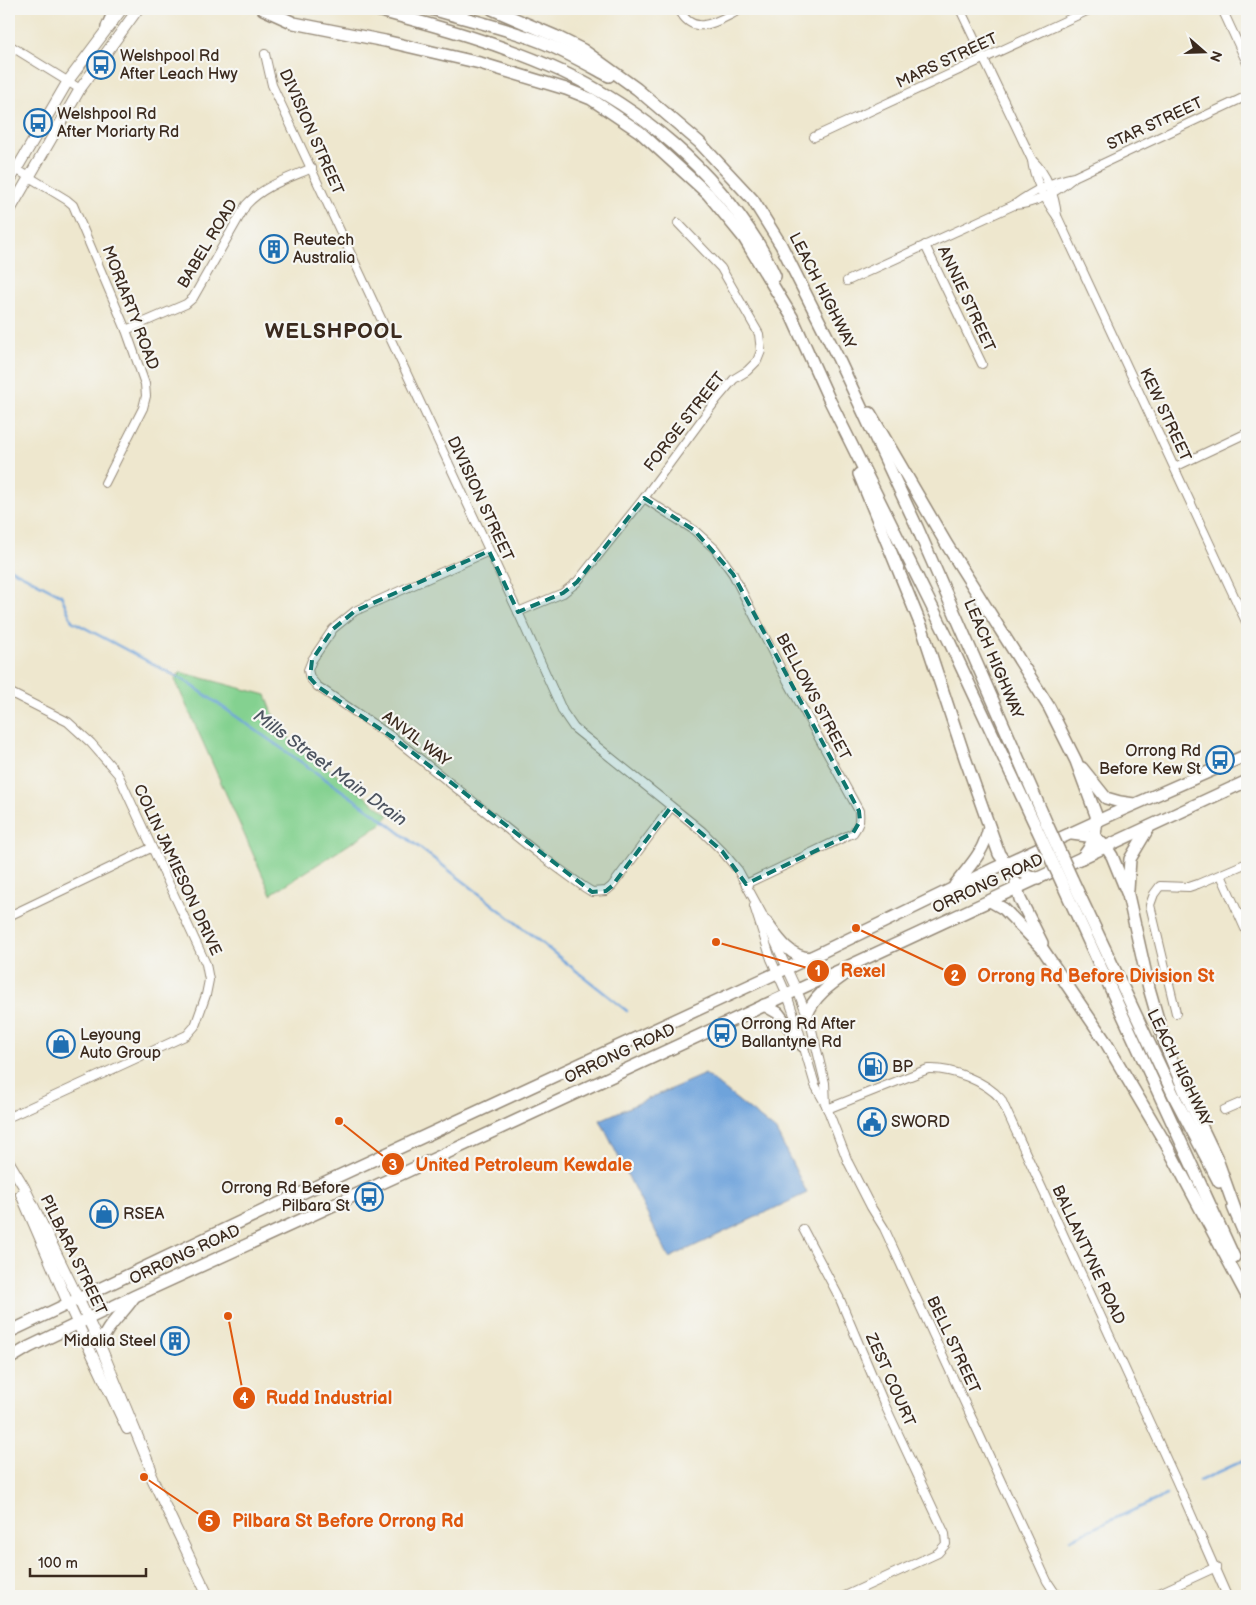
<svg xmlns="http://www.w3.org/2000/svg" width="1256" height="1605" viewBox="0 0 1256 1605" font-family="'Balsamiq Sans',sans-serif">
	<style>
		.green { fill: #84d190; stroke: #607e57 }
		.water { fill: #6ea3db; stroke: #54667c }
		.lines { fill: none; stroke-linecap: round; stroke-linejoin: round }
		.stream { stroke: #6ea3db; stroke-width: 2.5 }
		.minor-casing { stroke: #948876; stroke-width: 10 }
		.major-casing { stroke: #948876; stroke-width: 12 }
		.highway-casing { stroke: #948876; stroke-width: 14 }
		.minor { stroke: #fff; stroke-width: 8 }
		.major { stroke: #fff; stroke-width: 10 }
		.highway { stroke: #fff; stroke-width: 11 }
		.highway-bridge-casing { stroke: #948876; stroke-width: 14; stroke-linecap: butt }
		.highway-bridge { stroke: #fff; stroke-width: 11 }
		.marked { fill: #0f766e; fill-opacity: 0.2; stroke: #0f766e; stroke-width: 4; stroke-dasharray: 10 6; stroke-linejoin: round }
		.labels { text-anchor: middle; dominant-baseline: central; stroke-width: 4.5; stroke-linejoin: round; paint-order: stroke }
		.poi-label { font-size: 16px; fill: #3b2a1e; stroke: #f6f6f2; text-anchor: start }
		.street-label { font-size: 16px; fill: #3b2a1e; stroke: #f6f6f2 }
		.water-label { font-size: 18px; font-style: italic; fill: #4d5460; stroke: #f6f6f2 }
		.district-label { font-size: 21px; font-weight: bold; letter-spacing: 1px; fill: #3b2a1e; stroke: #f6f6f2 }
		.leader { fill: none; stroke: #df570d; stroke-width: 2 }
		.callout-dot { fill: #df570d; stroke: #f6f6f2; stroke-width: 2 }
		.mark-label { font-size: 15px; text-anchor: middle; font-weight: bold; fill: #fff }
		.callout-label { font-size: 18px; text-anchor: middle; font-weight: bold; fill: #df570d; stroke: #f6f6f2; stroke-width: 4.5; stroke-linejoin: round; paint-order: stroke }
	</style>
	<rect width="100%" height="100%" fill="#f6f6f2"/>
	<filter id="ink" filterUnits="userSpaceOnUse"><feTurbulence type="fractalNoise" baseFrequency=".02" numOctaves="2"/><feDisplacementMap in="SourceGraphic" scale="10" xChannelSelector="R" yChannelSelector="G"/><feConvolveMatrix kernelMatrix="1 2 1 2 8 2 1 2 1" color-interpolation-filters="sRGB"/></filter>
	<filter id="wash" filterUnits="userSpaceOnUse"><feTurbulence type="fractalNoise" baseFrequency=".0096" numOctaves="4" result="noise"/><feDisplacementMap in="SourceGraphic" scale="20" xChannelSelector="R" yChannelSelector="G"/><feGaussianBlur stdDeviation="1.12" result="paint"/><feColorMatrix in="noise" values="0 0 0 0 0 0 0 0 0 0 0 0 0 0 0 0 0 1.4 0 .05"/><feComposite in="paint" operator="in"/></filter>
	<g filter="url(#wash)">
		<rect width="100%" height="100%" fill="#eee7ce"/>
		<!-- green -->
		<polygon class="green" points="180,672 266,695 279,730 389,815 381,824 271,894 175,680"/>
		<!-- water -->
		<polygon class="water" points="705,1074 776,1131 807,1193 669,1258 600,1120"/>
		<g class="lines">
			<!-- stream -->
			<g class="stream">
				<polyline points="9,568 61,595 72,621 187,682 378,816 467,884 627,1011"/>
				<polyline points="1199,1481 1247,1459"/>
				<polyline points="1070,1539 1167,1495"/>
			</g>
		</g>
	</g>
	<g filter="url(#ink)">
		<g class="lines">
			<defs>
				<g id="minor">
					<path d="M679,9C694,40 720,19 742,9"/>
					<path d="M960,9L1032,160C1034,181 1046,201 1058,218L1247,624"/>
					<polyline points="1222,9 1247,63"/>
					<polyline points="9,45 80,89"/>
					<polyline points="265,54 272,85 518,612 563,712 574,728 702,831 722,851 738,870 762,914 797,990 810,1022 825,1083 826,1105"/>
					<polyline points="814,137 1091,9"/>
					<path d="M1032,160C1047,174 1055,196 1057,216"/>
					<polyline points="16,169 67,200 73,205 126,330 145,384 146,396 143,408 105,483"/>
					<path d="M1014,205C1035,204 1055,193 1072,179"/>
					<polyline points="925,245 982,364"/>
					<path d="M847,281L1014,205C1032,192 1053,181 1074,177L1247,96"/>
					<path d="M126,330L186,304L193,298L246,205C263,186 289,178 312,168"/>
					<polyline points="1175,467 1247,433"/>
					<path d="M644,498L694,530L715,549L733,574L780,667L859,811C860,821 859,825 853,833L746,884"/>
					<polyline points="489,551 355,611 333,629 312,660 308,670 310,678 317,686 395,739 536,852 584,887 592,892 606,891 612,886 671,807"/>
					<polyline points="518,612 563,593 577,582 644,498 717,399 734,379 747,371 757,361 761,351 759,334 721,268 678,223"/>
					<polyline points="9,692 68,722 91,743 118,774 206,964 209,980 206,995 195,1026 187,1035 9,1117"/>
					<polyline points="1221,875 1247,933"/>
					<polyline points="754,906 771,959 787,995 797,1024 815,1085 826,1105 848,1162 871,1207 884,1228 1047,1581 1057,1596"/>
					<polyline points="9,916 151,848"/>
					<polyline points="1176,1013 1150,905 1154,894 1160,886 1189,887 1198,884 1247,863"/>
					<path d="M827,1109L928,1069C952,1068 985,1081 1001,1099L1176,1480L1227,1596"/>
					<polyline points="1224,1110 1247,1100"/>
					<polyline points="803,1229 839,1297 883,1401 945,1534 946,1544 938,1553 845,1596"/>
					<polyline points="1153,1596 1216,1567"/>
				</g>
				<g id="major">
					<polyline points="9,182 68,81 122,9"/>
					<polyline points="9,212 80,89 138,9"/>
					<polyline points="9,1162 24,1187 78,1298 100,1345 151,1469 150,1474 208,1596"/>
					<polyline points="21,1194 68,1303 127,1429"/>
				</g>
				<g id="highway">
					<polyline points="263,9 294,23 385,41 480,63 566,89 591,99 640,132 708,194 744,238 792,317 829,399 950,643 1037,829"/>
					<path d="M373,9C437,26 502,44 563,72C642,109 712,169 758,243C764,253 770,265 775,276"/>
					<path d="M431,9C466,19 502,27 536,40C561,49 585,63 609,76"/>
					<polyline points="492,9 555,36 583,50 637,89 699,142 753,200 781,245 838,358 917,527 1047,824"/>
					<polyline points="107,27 115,9"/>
					<path d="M870,413L947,545L1049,707L1076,761L1096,815C1098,832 1093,845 1082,858"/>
					<path d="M859,474L922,628L965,758L999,854C1009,869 1023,873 1038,879"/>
					<polyline points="1082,768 1106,798 1120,802 1134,804"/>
					<polyline points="1072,834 1095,837 1106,847 1112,856 1128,895 1149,988 1166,1047 1184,1090 1217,1159 1236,1212"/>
					<polyline points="1072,879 1175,1098 1219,1182"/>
					<polyline points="1016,883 1020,899 1042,943"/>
					<polyline points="1062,883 1234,1257"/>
					<path d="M955,885C970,865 984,853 989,827"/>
					<polyline points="1128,890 1130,859 1149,827"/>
					<polyline points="990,901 1004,909 1042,948 1105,1041 1167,1146 1247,1296"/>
					<path d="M766,922C777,937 789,957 810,958"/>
					<polyline points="764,1005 778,1013 803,1046"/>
					<path d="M807,1015C814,995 833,983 850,971"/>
					<polyline points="1233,1207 1247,1240"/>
					<polyline points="9,1332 263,1211 822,952 993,869 1115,813 1247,755"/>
					<path d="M100,1345C106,1326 123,1314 134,1297"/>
					<polyline points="9,1359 29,1347 135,1296 408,1171 1247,781"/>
				</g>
			</defs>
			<!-- minor casing -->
			<use href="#minor" class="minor-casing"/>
			<!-- major casing -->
			<use href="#major" class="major-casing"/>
			<!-- highway casing -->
			<use href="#highway" class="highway-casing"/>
			<!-- minor -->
			<use href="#minor" class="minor"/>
			<!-- major -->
			<use href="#major" class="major"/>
			<!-- highway -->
			<use href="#highway" class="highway"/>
			<defs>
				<g id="highway-bridge">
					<polyline points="1047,824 1072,879"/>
					<polyline points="1037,829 1062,883"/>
				</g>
			</defs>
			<!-- highway-bridge casing -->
			<use href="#highway-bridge" class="highway-bridge-casing"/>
			<!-- highway-bridge -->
			<use href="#highway-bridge" class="highway-bridge"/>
		</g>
	</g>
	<!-- marked area -->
	<path class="marked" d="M644,498L694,530L733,574L859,811L860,821L853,833L746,884L722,851L671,807L612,886L606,891L592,892L395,739L317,686L310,678L312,660L333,629L355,611L489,551L518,612L563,593L577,582Z"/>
	<!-- icons -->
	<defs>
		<symbol id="bus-ring" viewBox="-11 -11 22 22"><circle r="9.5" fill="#f6f6f2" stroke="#1f6fb2" stroke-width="1.5"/><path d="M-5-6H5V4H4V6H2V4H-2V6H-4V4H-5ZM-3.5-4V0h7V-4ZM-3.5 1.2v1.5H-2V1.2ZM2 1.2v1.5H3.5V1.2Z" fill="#1f6fb2"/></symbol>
		<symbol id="building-ring" viewBox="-11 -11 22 22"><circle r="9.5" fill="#f6f6f2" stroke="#1f6fb2" stroke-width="1.5"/><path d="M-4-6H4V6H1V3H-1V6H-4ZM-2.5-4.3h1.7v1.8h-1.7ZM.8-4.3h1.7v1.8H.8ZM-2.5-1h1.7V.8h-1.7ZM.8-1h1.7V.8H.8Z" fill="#1f6fb2"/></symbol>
		<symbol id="shop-ring" viewBox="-11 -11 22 22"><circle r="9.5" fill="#f6f6f2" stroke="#1f6fb2" stroke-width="1.5"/><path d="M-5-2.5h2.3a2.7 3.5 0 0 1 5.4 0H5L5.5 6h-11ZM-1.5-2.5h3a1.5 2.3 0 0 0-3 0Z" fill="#1f6fb2"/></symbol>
		<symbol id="fuel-ring" viewBox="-11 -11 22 22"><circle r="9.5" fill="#f6f6f2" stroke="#1f6fb2" stroke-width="1.5"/><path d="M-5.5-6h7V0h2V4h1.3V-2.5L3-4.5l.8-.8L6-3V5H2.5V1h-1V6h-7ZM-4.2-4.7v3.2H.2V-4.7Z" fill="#1f6fb2"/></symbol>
		<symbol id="civic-ring" viewBox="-11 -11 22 22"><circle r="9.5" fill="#f6f6f2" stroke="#1f6fb2" stroke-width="1.5"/><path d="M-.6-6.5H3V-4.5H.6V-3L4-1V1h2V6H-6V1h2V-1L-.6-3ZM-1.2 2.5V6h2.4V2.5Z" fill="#1f6fb2"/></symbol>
	</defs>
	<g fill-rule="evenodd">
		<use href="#bus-ring" x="85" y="49" width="32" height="32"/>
		<use href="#bus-ring" x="22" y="107" width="32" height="32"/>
		<use href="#building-ring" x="258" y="233" width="32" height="32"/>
		<use href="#bus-ring" x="1204" y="744" width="32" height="32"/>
		<use href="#bus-ring" x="706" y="1017" width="32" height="32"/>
		<use href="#shop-ring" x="45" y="1028" width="32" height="32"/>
		<use href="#fuel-ring" x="857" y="1051" width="32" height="32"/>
		<use href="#civic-ring" x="856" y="1106" width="32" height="32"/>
		<use href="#bus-ring" x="353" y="1181" width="32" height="32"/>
		<use href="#shop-ring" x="88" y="1198" width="32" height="32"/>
		<use href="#building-ring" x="159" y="1325" width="32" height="32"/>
	</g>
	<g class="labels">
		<!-- poi labels -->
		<g class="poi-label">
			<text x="120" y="56">Welshpool Rd<tspan x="120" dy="18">After Leach Hwy</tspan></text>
			<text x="57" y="114">Welshpool Rd<tspan x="57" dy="18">After Moriarty Rd</tspan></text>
			<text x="293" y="240">Reutech<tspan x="293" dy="18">Australia</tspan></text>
			<text x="1201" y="751" text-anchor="end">Orrong Rd<tspan x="1201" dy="18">Before Kew St</tspan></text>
			<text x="741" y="1024">Orrong Rd After<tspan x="741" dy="18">Ballantyne Rd</tspan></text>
			<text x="80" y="1035">Leyoung<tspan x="80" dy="18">Auto Group</tspan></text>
			<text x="892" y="1067">BP</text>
			<text x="891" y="1122">SWORD</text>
			<text x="350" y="1188" text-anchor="end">Orrong Rd Before<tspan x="350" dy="18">Pilbara St</tspan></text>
			<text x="123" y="1214">RSEA</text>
			<text x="156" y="1341" text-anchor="end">Midalia Steel</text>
		</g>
		<!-- street labels -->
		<g class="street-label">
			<text transform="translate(947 61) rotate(-25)">MARS STREET</text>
			<text transform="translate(1155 124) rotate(-25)">STAR STREET</text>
			<text transform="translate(311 132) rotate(66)">DIVISION STREET</text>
			<text transform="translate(208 244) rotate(-59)">BABEL ROAD</text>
			<text transform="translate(822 291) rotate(63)">LEACH HIGHWAY</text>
			<text transform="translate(966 299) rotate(65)">ANNIE STREET</text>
			<text transform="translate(130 308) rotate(69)">MORIARTY ROAD</text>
			<text transform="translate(1165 415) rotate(65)">KEW STREET</text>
			<text transform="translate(685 422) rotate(-52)">FORGE STREET</text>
			<text transform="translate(480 499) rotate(65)">DIVISION STREET</text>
			<text transform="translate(993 659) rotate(67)">LEACH HIGHWAY</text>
			<text transform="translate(813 697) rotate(62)">BELLOWS STREET</text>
			<text transform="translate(416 739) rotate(37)">ANVIL WAY</text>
			<text transform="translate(177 870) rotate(65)">COLIN JAMIESON DRIVE</text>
			<text transform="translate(988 884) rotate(-25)">ORRONG ROAD</text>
			<text transform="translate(620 1054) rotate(-25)">ORRONG ROAD</text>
			<text transform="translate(1179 1068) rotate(64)">LEACH HIGHWAY</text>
			<text transform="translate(73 1255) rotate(64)">PILBARA STREET</text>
			<text transform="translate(185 1255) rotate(-25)">ORRONG ROAD</text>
			<text transform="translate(1088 1255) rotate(65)">BALLANTYNE ROAD</text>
			<text transform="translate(953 1345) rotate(65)">BELL STREET</text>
			<text transform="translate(890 1380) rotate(66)">ZEST COURT</text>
		</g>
		<!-- water labels -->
		<g class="water-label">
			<text transform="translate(330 768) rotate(36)">Mills Street Main Drain</text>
		</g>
		<!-- district labels -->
		<g class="district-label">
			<text x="334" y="331">WELSHPOOL</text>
		</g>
	</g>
	<!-- callouts -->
	<path class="leader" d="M716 942L818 971M856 928L955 975M339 1121L393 1164M228 1316L244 1398M144 1477L209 1521"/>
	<g class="callout-dot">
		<circle cx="716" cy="942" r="5"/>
		<circle cx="856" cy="928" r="5"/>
		<circle cx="339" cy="1121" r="5"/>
		<circle cx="228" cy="1316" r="5"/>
		<circle cx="144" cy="1477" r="5"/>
		<circle cx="818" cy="971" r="12"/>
		<circle cx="955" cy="975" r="12"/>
		<circle cx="393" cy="1164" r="12"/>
		<circle cx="244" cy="1398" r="12"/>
		<circle cx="209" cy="1521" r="12"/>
	</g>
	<g class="mark-label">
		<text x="818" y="976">1</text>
		<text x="955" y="981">2</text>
		<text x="393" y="1170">3</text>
		<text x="244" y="1403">4</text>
		<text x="209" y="1526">5</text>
	</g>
	<g class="callout-label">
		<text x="863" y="977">Rexel</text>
		<text x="1096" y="982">Orrong Rd Before Division St</text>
		<text x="524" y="1171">United Petroleum Kewdale</text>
		<text x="329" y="1404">Rudd Industrial</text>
		<text x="348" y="1527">Pilbara St Before Orrong Rd</text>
	</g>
	<!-- margin -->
	<rect width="1256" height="1605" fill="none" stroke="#f6f6f2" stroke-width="30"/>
	<!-- north arrow -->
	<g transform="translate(1204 52) rotate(110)" stroke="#f6f6f2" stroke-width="4" paint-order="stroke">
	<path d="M0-4L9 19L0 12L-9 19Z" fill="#3b2a1e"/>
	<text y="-8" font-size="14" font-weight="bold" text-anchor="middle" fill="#3b2a1e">N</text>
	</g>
	<!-- scale -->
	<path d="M30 1568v8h116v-8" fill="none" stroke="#3b2a1e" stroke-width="2.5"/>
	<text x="38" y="1568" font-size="15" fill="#3b2a1e" stroke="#f6f6f2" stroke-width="4" paint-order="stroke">100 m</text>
</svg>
